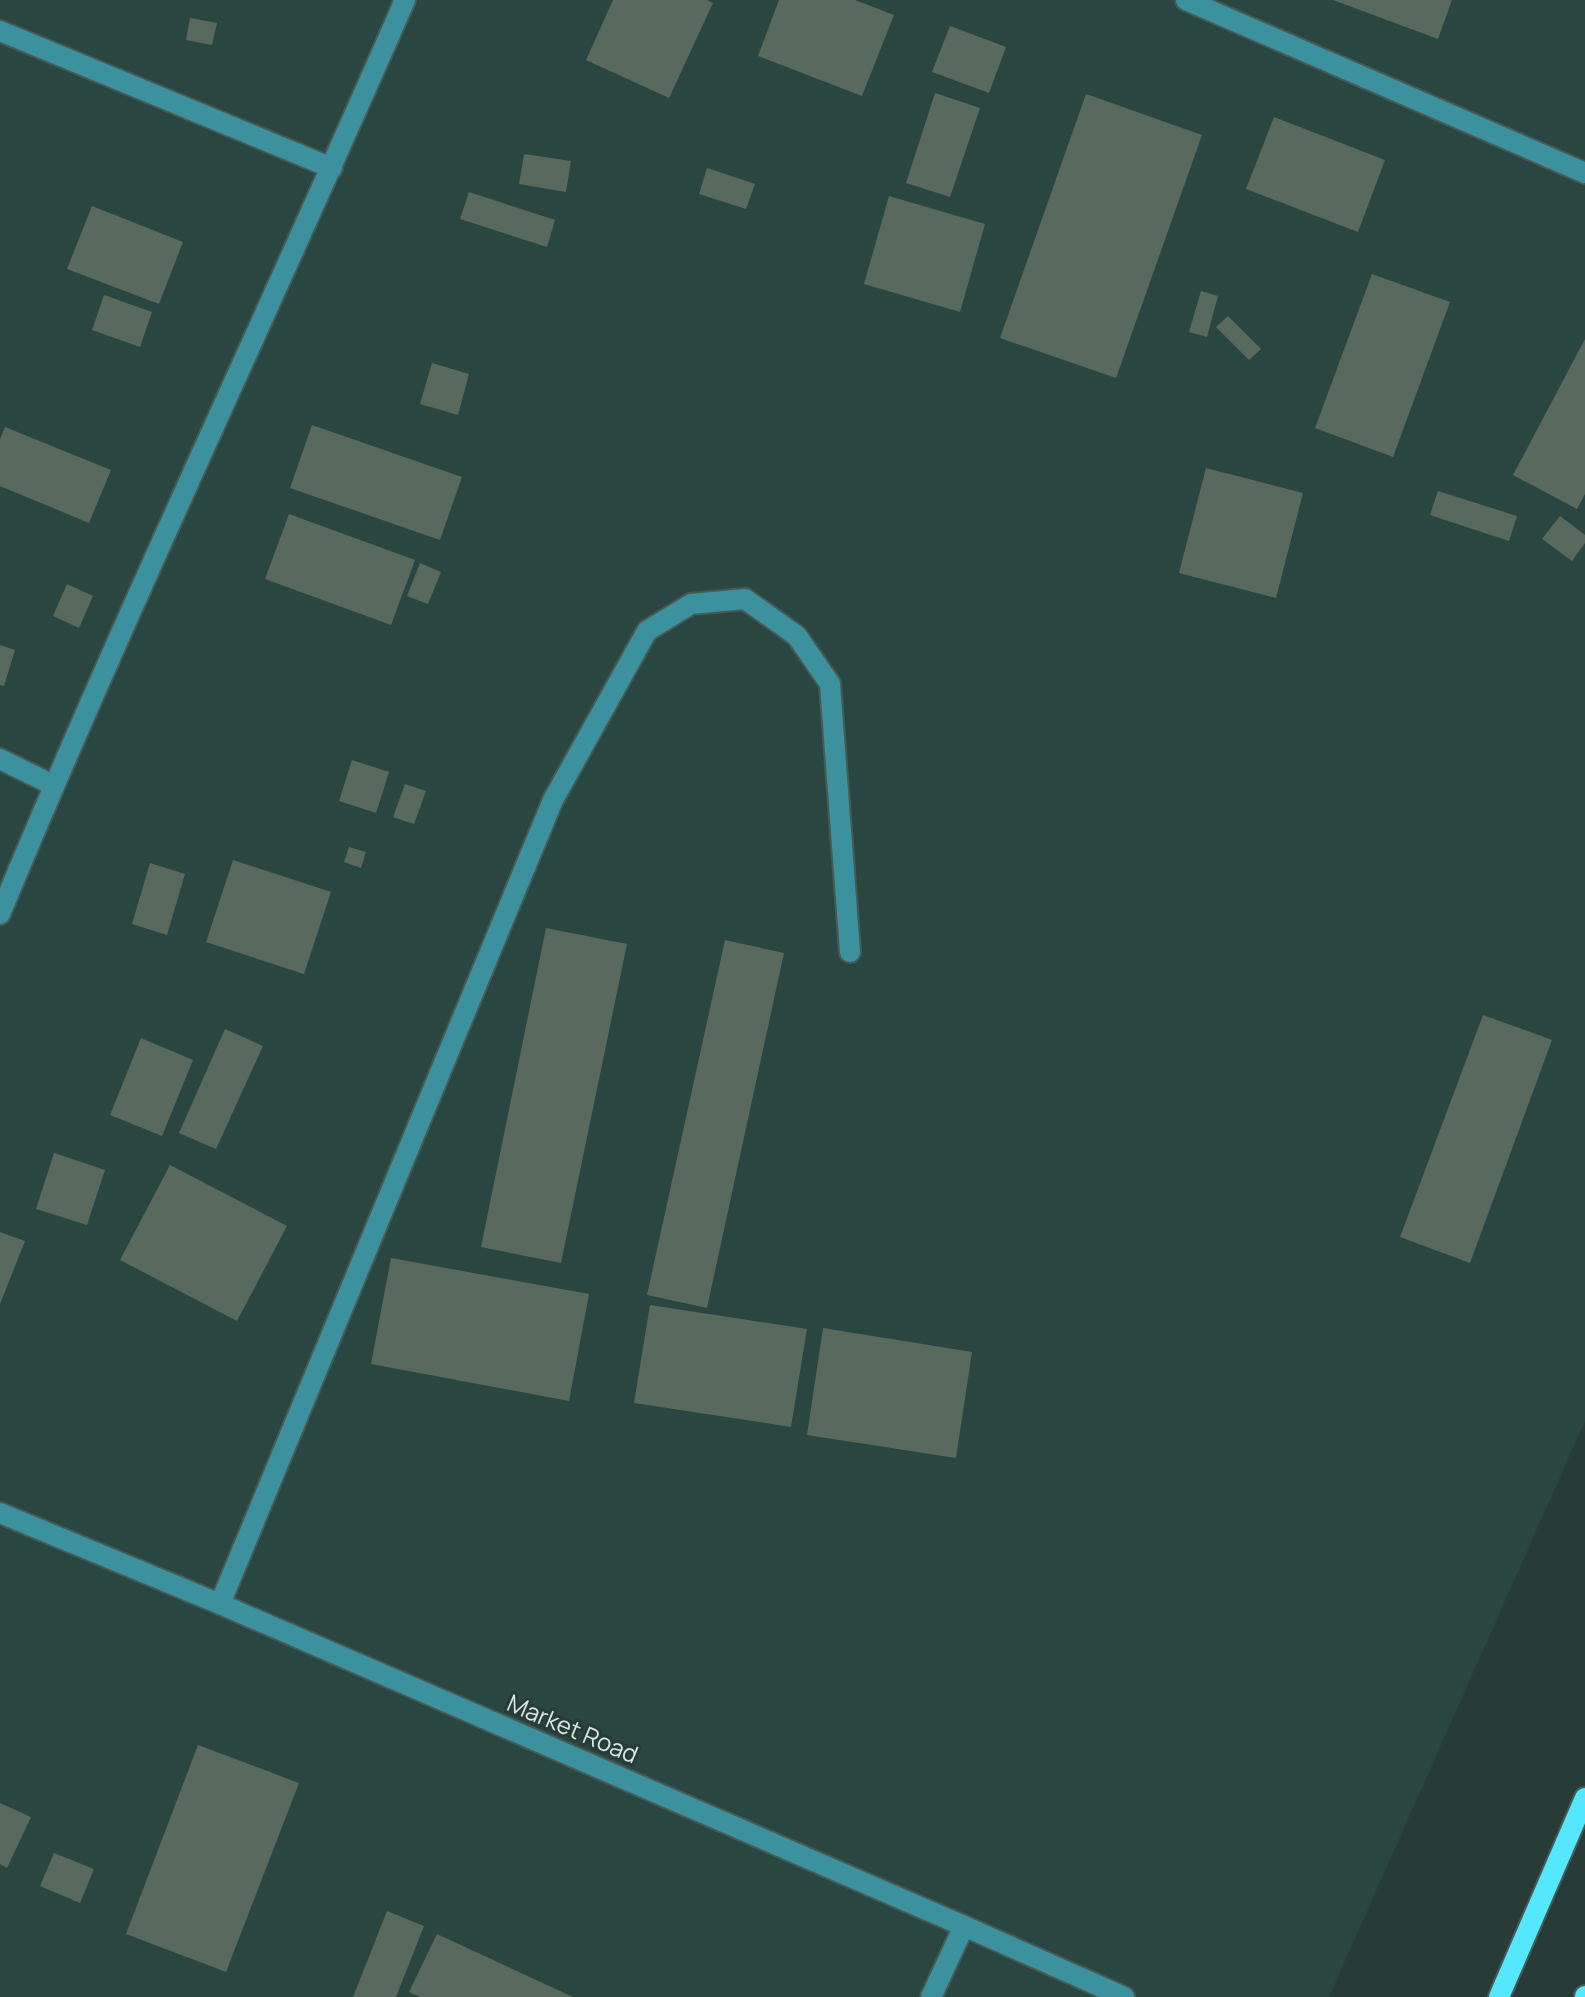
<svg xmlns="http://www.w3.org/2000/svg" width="1585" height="1997" viewBox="0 0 1585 1997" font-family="Manrope,sans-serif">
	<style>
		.built { fill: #2a4641 }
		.building { fill: #59695e }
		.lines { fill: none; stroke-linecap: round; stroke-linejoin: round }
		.minor-casing { stroke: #475a56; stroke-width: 24 }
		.major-casing { stroke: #475a56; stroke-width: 24 }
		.minor { stroke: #3c919f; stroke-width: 20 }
		.major { stroke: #54e7fe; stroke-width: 20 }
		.labels { text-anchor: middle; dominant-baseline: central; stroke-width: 6; stroke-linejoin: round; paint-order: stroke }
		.street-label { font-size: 24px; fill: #d9e5e2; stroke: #273b37 }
	</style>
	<rect width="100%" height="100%" fill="#273b37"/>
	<!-- built -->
	<polygon class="built" points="0,0 1585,0 1585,1421 1329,1997 0,1997"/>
	<!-- building -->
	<g class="building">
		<polygon points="613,0 707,0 713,3 669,98 586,60"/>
		<polygon points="779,0 855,0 894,15 862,96 758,56"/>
		<polygon points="1333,0 1452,0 1438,39"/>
		<polygon points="190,18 217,23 212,45 186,40"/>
		<polygon points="950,26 1006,47 989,93 932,72"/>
		<polygon points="935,93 980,108 950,197 906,183"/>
		<polygon points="1086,94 1202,135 1116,378 1000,338"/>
		<polygon points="1274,117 1385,160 1358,232 1246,189"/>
		<polygon points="524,154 571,161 566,192 519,184"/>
		<polygon points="707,168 755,184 746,209 699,194"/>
		<polygon points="469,192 555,220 547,247 460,219"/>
		<polygon points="889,196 985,224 960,312 864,284"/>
		<polygon points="92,206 183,242 159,304 67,269"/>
		<polygon points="1372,274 1450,302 1393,457 1315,428"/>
		<polygon points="1201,291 1218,296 1207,337 1189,332"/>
		<polygon points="104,295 152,312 140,347 92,330"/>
		<polygon points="1228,316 1261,349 1249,360 1216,327"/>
		<polygon points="1585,339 1585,494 1577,509 1513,475"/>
		<polygon points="432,363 469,374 458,415 420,404"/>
		<polygon points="312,425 462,477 440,540 290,488"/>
		<polygon points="5,427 111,470 89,523 0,486 0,439"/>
		<polygon points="1206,468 1303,493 1276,598 1179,573"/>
		<polygon points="1438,491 1517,516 1509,541 1430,515"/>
		<polygon points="289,514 415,560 391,625 265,579"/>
		<polygon points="1560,516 1585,535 1585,543 1572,561 1542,539"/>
		<polygon points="420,563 441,572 428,604 407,596"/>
		<polygon points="67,584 93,596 79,628 53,616"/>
		<polygon points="0,645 15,650 4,686 0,685"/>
		<polygon points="352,760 389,772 376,813 339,801"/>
		<polygon points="405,784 426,791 414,824 393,817"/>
		<polygon points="349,847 366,852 361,868 344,862"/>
		<polygon points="233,860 331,892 304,974 206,942"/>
		<polygon points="150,863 185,874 167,935 132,924"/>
		<polygon points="546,928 627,944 561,1263 481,1247"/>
		<polygon points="725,940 784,953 707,1308 647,1295"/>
		<polygon points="1483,1015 1552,1040 1470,1263 1400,1237"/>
		<polygon points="225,1029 263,1046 216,1149 179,1133"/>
		<polygon points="141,1038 193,1060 162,1136 110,1115"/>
		<polygon points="54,1153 105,1170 87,1225 36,1209"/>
		<polygon points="170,1165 287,1226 237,1321 120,1260"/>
		<polygon points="0,1232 25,1241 0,1304"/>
		<polygon points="391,1258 589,1294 569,1401 371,1364"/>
		<polygon points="650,1305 807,1329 791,1427 634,1403"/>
		<polygon points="823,1328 972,1352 956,1458 807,1435"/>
		<polygon points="198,1745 299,1783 226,1972 126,1934"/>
		<polygon points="0,1803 31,1817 7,1868 0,1864"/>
		<polygon points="54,1853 94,1869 80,1903 40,1886"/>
		<polygon points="387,1911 424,1926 396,1997 353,1997"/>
		<polygon points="437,1934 573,1997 420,1997 409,1992"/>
	</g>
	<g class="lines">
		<defs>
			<g id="minor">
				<polyline points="1186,0 1585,173"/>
				<polyline points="0,31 332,168"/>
				<polyline points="0,759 53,785"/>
				<path d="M0,914C128,606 272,305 405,0"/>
				<polyline points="0,1513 220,1604 964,1926 1124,1997"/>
				<polyline points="220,1604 553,800 647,631 691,604 745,599 797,636 830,684 850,952"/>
				<polyline points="931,1997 964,1926"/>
			</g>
			<g id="major">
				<polyline points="1499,1997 1585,1798"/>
				<polyline points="1585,1997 1585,1996"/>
			</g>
		</defs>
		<!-- minor casing -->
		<use href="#minor" class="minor-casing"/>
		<!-- major casing -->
		<use href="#major" class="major-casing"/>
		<!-- minor -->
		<use href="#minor" class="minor"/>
		<!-- major -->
		<use href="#major" class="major"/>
	</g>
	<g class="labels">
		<!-- street labels -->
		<g class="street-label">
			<text transform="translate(573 1728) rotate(23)">Market Road</text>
		</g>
	</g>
</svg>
